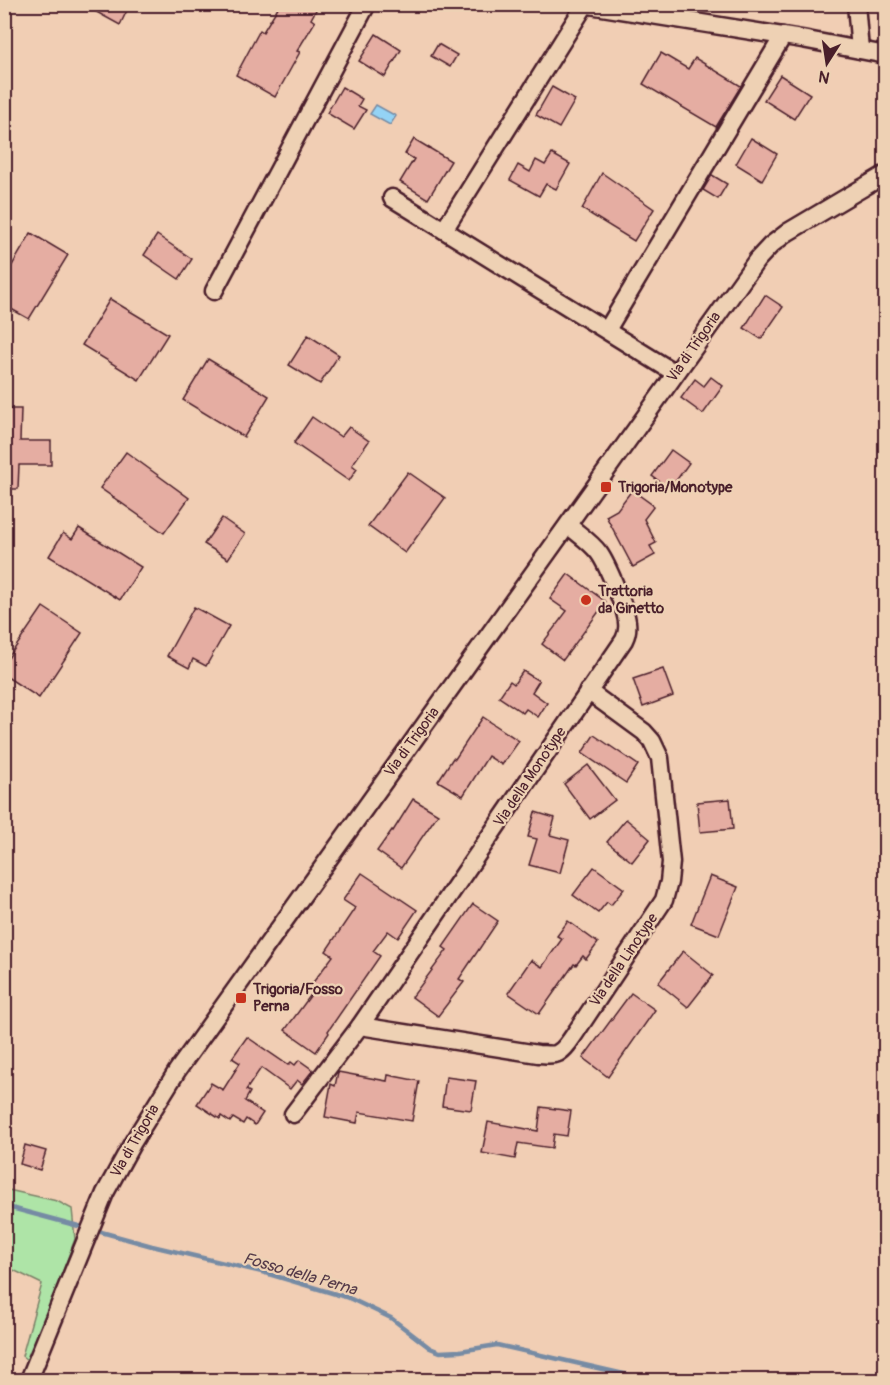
<svg xmlns="http://www.w3.org/2000/svg" width="890" height="1385" viewBox="0 0 890 1385" font-family="Pangolin,sans-serif">
	<style>
		.green { fill: #aee4a7; stroke: #7c8269; stroke-width: 1.5 }
		.water { fill: #94d3f5; stroke: #768ba4; stroke-width: 1.5 }
		.lines { fill: none; stroke-linecap: round; stroke-linejoin: round }
		.stream { stroke: #768ba4; stroke-width: 4.5 }
		.building { fill: #e5ada2; stroke: #4a1f2b; stroke-width: 1.5 }
		.minor-casing { stroke: #4a1f2b; stroke-width: 21 }
		.minor { stroke: #eed1b4; stroke-width: 16 }
		.poi-dot { fill: #c8321e; stroke: #eed1b4; stroke-width: 2 }
		.labels { text-anchor: middle; dominant-baseline: central; stroke-width: 4.5; stroke-linejoin: round; paint-order: stroke }
		.street-label { font-size: 15px; fill: #4a1f2b; stroke: #eed1b4 }
		.poi-label { font-size: 15px; font-weight: bold; fill: #4a1f2b; stroke: #eed1b4; text-anchor: start }
		.water-label { font-size: 16px; font-style: italic; fill: #553a49; stroke: #eed1b4 }
	</style>
	<rect width="100%" height="100%" fill="#f1ceb4"/>
	<filter id="ink" filterUnits="userSpaceOnUse"><feTurbulence type="fractalNoise" baseFrequency=".0167" numOctaves="2"/><feDisplacementMap in="SourceGraphic" scale="12" xChannelSelector="R" yChannelSelector="G"/><feConvolveMatrix kernelMatrix="1 2 1 2 8 2 1 2 1" color-interpolation-filters="sRGB"/></filter>
	<g filter="url(#ink)">
		<!-- green -->
		<polygon class="green" points="4,1189 57,1201 72,1209 75,1239 33,1350 27,1360 22,1356 42,1284 5,1266"/>
		<!-- water -->
		<polygon class="water" points="376,105 396,116 390,125 370,114"/>
		<g class="lines">
			<!-- stream -->
			<g class="stream">
				<polyline points="4,1206 86,1228"/>
				<polyline points="94,1230 152,1246 262,1272 349,1298 391,1318 430,1348 440,1352 460,1351 497,1345 650,1380"/>
			</g>
		</g>
		<!-- building -->
		<g class="building">
			<polygon points="82,4 130,4 120,25"/>
			<polygon points="280,4 311,4 317,8 311,19 315,22 297,51 300,52 275,97 236,75 260,30 263,32"/>
			<polygon points="376,34 401,50 385,77 359,61"/>
			<polygon points="438,44 457,55 450,67 431,56"/>
			<polygon points="661,53 688,69 695,58 741,86 716,127 643,84"/>
			<polygon points="780,75 810,94 794,119 764,100"/>
			<polygon points="342,87 362,99 358,106 366,110 354,129 327,113"/>
			<polygon points="552,87 575,100 559,128 536,115"/>
			<polygon points="751,138 777,154 762,180 736,164"/>
			<polygon points="414,139 451,161 428,199 400,182 414,159 405,154"/>
			<polygon points="552,154 570,164 556,189 546,184 539,196 510,180 518,165 530,172 536,160 545,165"/>
			<polygon points="602,173 654,209 634,241 582,209"/>
			<polygon points="712,175 727,184 718,199 703,190"/>
			<polygon points="31,233 68,255 29,319 4,305 4,279"/>
			<polygon points="157,235 192,259 179,279 144,255"/>
			<polygon points="765,295 783,307 761,339 744,328"/>
			<polygon points="110,299 168,334 139,380 82,345"/>
			<polygon points="308,335 339,355 320,384 289,365"/>
			<polygon points="208,359 269,396 244,437 183,400"/>
			<polygon points="711,377 723,386 703,414 681,398 695,379 704,386"/>
			<polygon points="4,409 21,409 20,441 51,441 51,465 19,465 18,489 4,489"/>
			<polygon points="312,417 341,437 349,427 369,441 352,465 357,469 349,481 294,443"/>
			<polygon points="671,450 689,463 670,489 652,476"/>
			<polygon points="126,452 189,498 164,533 100,488"/>
			<polygon points="408,472 445,498 405,553 368,526"/>
			<polygon points="632,490 654,506 644,519 656,543 650,546 655,555 633,567 606,516 617,510"/>
			<polygon points="222,518 245,534 228,559 204,544"/>
			<polygon points="79,528 141,567 120,600 49,556 63,533 72,539"/>
			<polygon points="568,574 606,602 563,660 542,644 567,611 550,599"/>
			<polygon points="43,607 82,633 39,698 4,675 4,664"/>
			<polygon points="194,607 229,626 206,666 193,659 189,668 167,656"/>
			<polygon points="663,669 673,696 643,707 633,679"/>
			<polygon points="523,671 539,681 532,692 547,703 538,717 526,709 523,713 499,697 510,681 514,684"/>
			<polygon points="483,717 519,741 502,765 488,756 463,796 438,781 453,758 455,759"/>
			<polygon points="594,735 638,765 626,783 582,753"/>
			<polygon points="588,765 615,800 590,819 564,784"/>
			<polygon points="413,799 438,814 401,868 377,851 392,830 393,831"/>
			<polygon points="730,799 733,829 700,832 697,802"/>
			<polygon points="535,812 555,818 550,835 569,840 560,873 529,865 537,839 528,837"/>
			<polygon points="626,819 650,839 632,862 607,842"/>
			<polygon points="594,867 624,889 611,905 607,902 598,913 573,895"/>
			<polygon points="362,873 417,910 398,938 388,931 373,951 380,956 328,1031 329,1033 316,1052 285,1030 313,992 308,989 333,956 326,951 355,908 343,900"/>
			<polygon points="710,876 738,887 719,935 691,924"/>
			<polygon points="473,904 498,921 459,979 464,982 438,1016 412,997 447,950 443,947"/>
			<polygon points="568,921 598,943 586,959 583,956 576,965 574,964 539,1014 508,993 531,960 542,967 562,939 557,936"/>
			<polygon points="683,951 713,975 688,1007 658,983"/>
			<polygon points="631,993 655,1010 608,1077 583,1058"/>
			<polygon points="247,1037 288,1065 291,1062 295,1065 299,1060 313,1070 302,1084 297,1080 290,1089 261,1068 246,1090 250,1092 245,1101 263,1113 255,1125 246,1119 243,1124 233,1118 230,1122 221,1116 220,1119 197,1104 211,1083 223,1090 240,1063 232,1058"/>
			<polygon points="338,1072 387,1081 388,1075 419,1081 412,1121 359,1112 357,1123 325,1117 331,1084 335,1086"/>
			<polygon points="446,1077 476,1081 471,1110 442,1106"/>
			<polygon points="541,1107 571,1111 567,1136 554,1134 552,1148 518,1143 515,1159 482,1153 488,1122 538,1131"/>
			<polygon points="25,1145 46,1151 40,1170 20,1164"/>
		</g>
		<g class="lines">
			<defs>
				<g id="minor">
					<polyline points="583,4 802,39 886,55"/>
					<polyline points="856,4 860,50"/>
					<polyline points="392,198 675,373"/>
					<polyline points="444,230 585,5"/>
					<polyline points="214,291 367,4"/>
					<polyline points="607,330 783,36"/>
					<path d="M360,1026L538,1054C544,1054 553,1056 558,1053C566,1049 573,1036 578,1029L664,900L669,882L671,862L660,758L652,741L644,732L588,691"/>
					<path d="M293,1114L360,1026L624,640C627,634 628,629 627,622C626,609 607,564 599,553C591,542 578,534 568,525"/>
					<polyline points="29,1380 105,1193 133,1142 177,1071 757,260 771,245 788,232 886,174"/>
				</g>
			</defs>
			<!-- minor casing -->
			<use href="#minor" class="minor-casing"/>
			<!-- minor -->
			<use href="#minor" class="minor"/>
		</g>
	</g>
	<!-- markers -->
	<g class="poi-dot">
		<rect x="600" y="481" width="12" height="12" rx="3"/>
		<circle cx="586" cy="600" r="6"/>
		<rect x="235" y="992" width="12" height="12" rx="3"/>
	</g>
	<g class="labels">
		<!-- street labels -->
		<g class="street-label">
			<text transform="translate(694 347) rotate(-55)">Via di Trigoria</text>
			<text transform="translate(412 742) rotate(-54)">Via di Trigoria</text>
			<text transform="translate(530 777) rotate(-56)">Via della Monotype</text>
			<text transform="translate(624 960) rotate(-56)">Via della Linotype</text>
			<text transform="translate(135 1141) rotate(-60)">Via di Trigoria</text>
		</g>
		<!-- poi labels -->
		<g class="poi-label">
			<text x="618" y="487">Trigoria/Monotype</text>
			<text x="598" y="591">Trattoria<tspan x="598" dy="17">da Ginetto</tspan></text>
			<text x="253" y="989">Trigoria/Fosso<tspan x="253" dy="17">Perna</tspan></text>
		</g>
		<!-- water labels -->
		<g class="water-label">
			<text transform="translate(300 1274) rotate(16)">Fosso della Perna</text>
		</g>
	</g>
	<!-- margin -->
	<rect width="890" height="1385" fill="none" stroke="#eed1b4" stroke-width="24"/>
	<rect x="12" y="12" width="866" height="1361" fill="none" stroke="#4a1f2b" stroke-width="2" filter="url(#ink)"/>
	<!-- north arrow -->
	<g transform="translate(827 63) rotate(192)" stroke="#eed1b4" stroke-width="4.5" paint-order="stroke">
	<path d="M0-4.5L10 22L0 15L-10 22Z" fill="#4a1f2b"/>
	<text y="-9" font-size="16" font-weight="bold" text-anchor="middle" fill="#4a1f2b">N</text>
	</g>
</svg>
